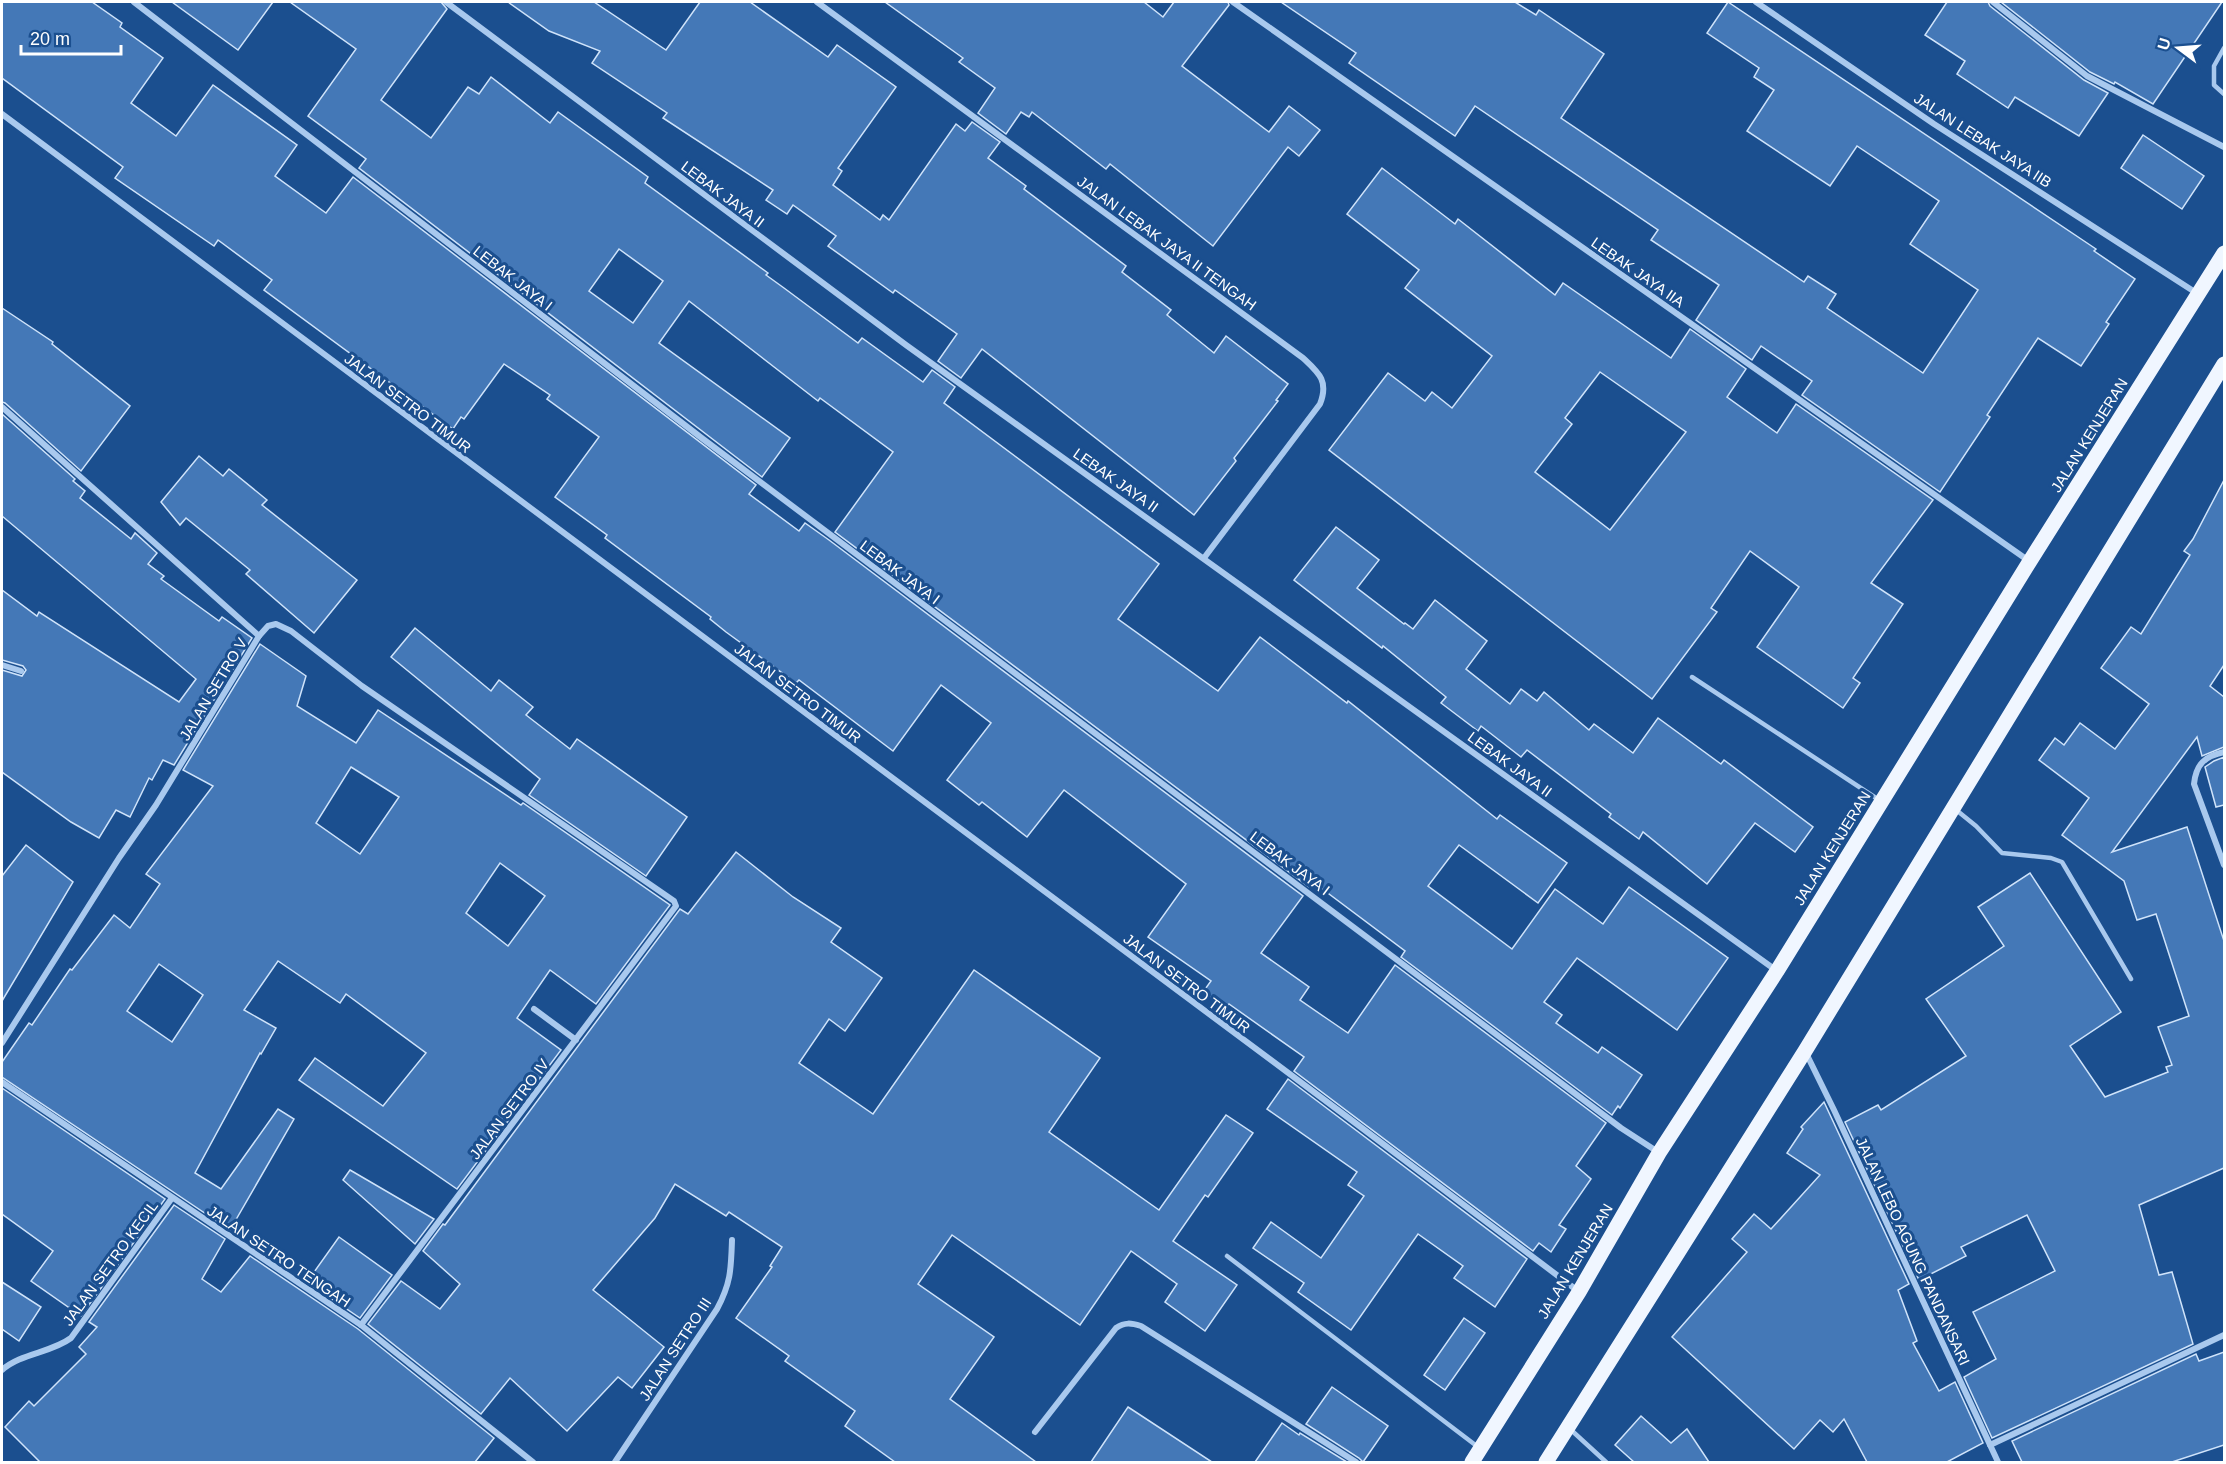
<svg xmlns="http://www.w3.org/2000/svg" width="2226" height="1464" viewBox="0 0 2226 1464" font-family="Helvetica,sans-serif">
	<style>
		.building { fill: #4478b7; stroke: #cfe3fa; stroke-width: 1.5; fill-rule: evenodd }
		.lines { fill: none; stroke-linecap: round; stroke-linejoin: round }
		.lane { stroke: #a9c9ee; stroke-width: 4.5 }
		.street { stroke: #a9c9ee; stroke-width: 6 }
		.primary { stroke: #f0f6ff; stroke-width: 15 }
		.labels { text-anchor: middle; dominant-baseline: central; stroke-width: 6; stroke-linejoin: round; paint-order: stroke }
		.street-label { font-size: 15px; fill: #fff; stroke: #1b4f8f }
	</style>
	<rect width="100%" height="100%" fill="#1b4f8f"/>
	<!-- building -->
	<g class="building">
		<polygon points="2,2 92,2 122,23 120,27 163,58 131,103 176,136 213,85 297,145 275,176 326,213 353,177 756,485 749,494 799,531 805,523 829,540 1303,896 1261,953 1309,987 1300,1000 1326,1018 1348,1033 1395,965 1606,1123 1576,1166 1591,1179 1559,1225 1566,1229 1551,1252 1539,1243 1533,1251 1294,1071 1304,1057 1229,1004 1226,1008 1203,992 1211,981 1148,937 1186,884 1064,790 1027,837 982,802 979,805 947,780 991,723 941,685 893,751 799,680 796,683 726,632 710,619 711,617 605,538 607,535 555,497 599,437 547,399 550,395 504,364 464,419 461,417 453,429 264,290 272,280 218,240 214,246 115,178 123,167 2,78"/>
		<polygon points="172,2 273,2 238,50"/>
		<path d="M290,2H441L447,9L381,100L431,138L468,87L479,94L491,77L550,123L558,112L648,177L645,183L768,273L766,275L784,288L858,343L862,338L923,382L932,370L955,387L944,403L1159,564L1118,619L1218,691L1260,637L1347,703L1348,701L1497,819L1500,815L1567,863L1538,903L1459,845L1428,886L1512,949L1555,889L1603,924L1629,887L1728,958L1677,1030L1577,958L1544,1002L1562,1015L1556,1023L1598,1053L1602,1047L1642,1075L1620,1108L1618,1106L1612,1115L1401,957L1405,951L1313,882L1309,887L835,532L893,452L820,398L818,401L689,301L659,343L790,438L762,477L359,168L366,159L308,116L356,49ZM619,249L663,281L633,323L589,291Z"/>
		<polygon points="508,2 594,2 666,50 700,2 750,2 828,57 837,45 896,87 838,168 842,171 833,185 880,220 883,215 889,220 956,124 965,131 972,122 1000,142 988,158 1026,186 1024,189 1126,266 1122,272 1171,310 1167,315 1214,353 1226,336 1288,384 1276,400 1278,401 1234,458 1236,461 1194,515 982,349 961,378 938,361 957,334 895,290 893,293 828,246 836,236 793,205 787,214 766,200 773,190 663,118 667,113 592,63 600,51 549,31"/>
		<polygon points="885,2 1144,2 1163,17 1174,2 1228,2 1229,5 1182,66 1269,132 1289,106 1320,130 1299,156 1288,147 1213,246 1110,164 1106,169 1032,112 1029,117 1021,112 1006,134 978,113 995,88 959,62 963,58"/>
		<polygon points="1281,2 1515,2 1536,15 1539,10 1604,54 1561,118 1804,282 1808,276 1836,294 1827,308 1923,373 1978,290 1910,244 1939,201 1857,146 1830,186 1747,131 1774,90 1754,77 1759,68 1707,33 1728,2 2096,249 2094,251 2135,279 2106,322 2109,324 2081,366 2038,338 1987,415 1990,417 1940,492 1802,395 1812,381 1761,346 1752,360 1696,320 1719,285 1651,240 1658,230 1475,106 1455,136 1349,63 1356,53"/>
		<polygon points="1947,2 1988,2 1990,6 2084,80 2108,93 2079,136 2015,97 2008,108 1957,74 1965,61 1925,35"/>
		<polygon points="2001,2 2222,2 2153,104 2115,82 2114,84 2090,72"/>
		<polygon points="2143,135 2204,176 2182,209 2121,168"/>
		<path d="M1382,168L1455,224L1458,219L1555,295L1563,283L1671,358L1690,329L1746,369L1727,397L1777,433L1796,404L1933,500L1871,583L1903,604L1853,678L1860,683L1843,708L1757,647L1799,587L1750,551L1711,608L1717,612L1652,699L1329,450L1388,373L1425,401L1432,392L1452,408L1492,356L1405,288L1419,270L1347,214ZM1600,372L1686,432L1610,530L1535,472L1572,424L1565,418Z"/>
		<polygon points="2,308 53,342 52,344 130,406 81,471 5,403 2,402"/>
		<polygon points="2,414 75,479 73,481 85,491 80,498 131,539 135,533 157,553 148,564 164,576 161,579 219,621 222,617 252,638 174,765 163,760 152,780 149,778 130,817 116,810 99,838 71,822 2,772 2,670 22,676 26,670 23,666 2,660 2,590 37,616 39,612 179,702 196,679 2,516"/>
		<polygon points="199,456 223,476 229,469 267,500 262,505 357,580 314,633 246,574 250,570 186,518 180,525 161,502"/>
		<polygon points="2224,480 2224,665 2210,686 2224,697 2224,747 2202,756 2197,737 2112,852 2187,827 2224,941 2224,1168 2139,1205 2159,1275 2172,1272 2193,1344 1992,1438 1964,1377 1996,1359 1973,1312 2055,1271 2027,1215 1961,1247 1966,1256 1919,1280 1845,1122 1878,1105 1881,1110 1966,1056 1926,999 2004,946 1978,907 2030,873 2121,1012 2070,1046 2105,1097 2168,1072 2166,1067 2172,1065 2158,1027 2189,1016 2156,914 2137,920 2124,881 2062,835 2089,798 2039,760 2055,738 2064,745 2080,723 2115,749 2149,704 2101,668 2131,627 2141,634 2190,555 2184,551 2193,539"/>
		<polygon points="1336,527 1379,560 1357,588 1404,624 1405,623 1413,629 1435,600 1487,641 1466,669 1510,704 1521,689 1537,701 1544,692 1589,730 1594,724 1633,753 1658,718 1721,764 1724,760 1813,827 1795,852 1755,823 1707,884 1643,832 1639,839 1609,817 1611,814 1527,750 1521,757 1481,726 1478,731 1441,703 1446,697 1383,646 1382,648 1294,580"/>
		<polygon points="415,628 491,691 499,680 533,707 526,715 570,749 577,739 687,817 646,876 529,795 540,779 391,657"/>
		<path d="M260,644L306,676L297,706L356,743L378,710L521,805L523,803L670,905L596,1004L550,970L517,1018L561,1050L457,1189L299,1080L315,1058L383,1106L426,1053L346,994L340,1003L278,961L244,1010L276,1028L261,1054L260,1053L195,1173L221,1189L278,1109L294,1119L230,1230L2,1077V1062L29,1023L32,1025L70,969L72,970L114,915L130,928L160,884L146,874L213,786L183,770ZM351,767L399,797L360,854L316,823ZM500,863L545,896L508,946L466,913ZM159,964L203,995L172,1042L127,1011Z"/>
		<polygon points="2224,757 2224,805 2216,807 2205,767 2214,761"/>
		<polygon points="26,845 73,882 2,1001 2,876"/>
		<polygon points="736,852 793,897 841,928 831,942 882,978 845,1031 829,1019 799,1063 873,1114 974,970 1100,1058 1049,1132 1159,1210 1226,1115 1253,1133 1208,1197 1205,1195 1173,1241 1237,1285 1205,1331 1165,1302 1177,1284 1131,1251 1080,1325 952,1235 918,1284 994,1337 950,1399 1036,1462 895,1462 845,1426 855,1411 785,1361 789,1356 736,1318 772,1267 770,1266 782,1247 729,1212 726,1216 675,1184 655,1218 593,1290 664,1347 632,1388 618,1377 567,1431 510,1378 481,1414 368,1324 401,1281 440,1309 460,1284 423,1251 443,1224 445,1225 680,909 688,914"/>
		<polygon points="1288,1079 1527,1259 1495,1307 1454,1278 1463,1266 1418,1234 1351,1330 1298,1292 1304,1283 1253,1248 1271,1222 1321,1258 1364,1196 1348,1185 1357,1172 1267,1109"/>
		<polygon points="2,1088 165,1199 81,1316 31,1281 53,1251 2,1214"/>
		<polygon points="1824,1102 1909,1284 1898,1290 1917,1341 1913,1343 1939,1391 1955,1382 1983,1443 1947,1462 1867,1462 1844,1419 1833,1432 1820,1420 1794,1449 1672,1337 1747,1252 1732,1239 1754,1214 1771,1229 1820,1175 1787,1153 1803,1129 1801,1127"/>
		<polygon points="350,1170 434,1219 415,1244 343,1180"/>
		<polygon points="174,1205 225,1239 202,1279 221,1292 250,1256 358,1329 494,1438 475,1462 40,1462 5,1427 29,1401 34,1406 86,1354 79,1347 97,1327 89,1322"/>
		<polygon points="339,1237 392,1275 360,1318 307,1282"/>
		<polygon points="2,1282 41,1307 19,1341 2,1329"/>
		<polygon points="1464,1318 1485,1333 1445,1390 1424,1375"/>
		<polygon points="2224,1352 2224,1445 2172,1462 2022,1462 2012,1441 2196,1354 2199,1361"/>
		<polygon points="1332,1387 1388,1426 1363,1462 1359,1458 1306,1424"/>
		<polygon points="1128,1407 1212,1462 1091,1462"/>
		<polygon points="1641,1416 1671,1443 1687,1429 1709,1462 1634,1462 1615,1445"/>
		<polygon points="1282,1423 1299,1435 1300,1433 1347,1462 1255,1462"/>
	</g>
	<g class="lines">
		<!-- lane -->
		<g class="lane">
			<polyline points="2224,48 2214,66 2214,85 2224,94"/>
			<polyline points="1692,677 1879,800"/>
			<polyline points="1955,809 1976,826 2002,853 2051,858 2062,862 2131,979"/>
			<polyline points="1227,1256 1478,1447"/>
			<polyline points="1570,1429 1606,1462"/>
		</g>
		<!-- street -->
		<g class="street">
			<polyline points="134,2 703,439 1621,1128 1658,1152"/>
			<polyline points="446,2 906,345 1777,971"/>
			<path d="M817,2L1303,358C1319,373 1329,381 1320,404L1204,558"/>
			<polyline points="1233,2 2029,561"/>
			<polyline points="1756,2 1934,124 2198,294"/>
			<polyline points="1993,2 2087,76 2224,147"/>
			<polyline points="2,114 1350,1119 1578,1291"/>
			<polyline points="2,407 259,636"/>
			<polyline points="2,665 21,671"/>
			<path d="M2224,752C2205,756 2196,764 2194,784L2224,865"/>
			<polyline points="534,1009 576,1040"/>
			<polyline points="2,1043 119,858 156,805 259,636 268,626 276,624 291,631 362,686 674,901 676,906 361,1325"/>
			<polyline points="1806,1053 1834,1110 1998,1462"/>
			<polyline points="2,1082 361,1325 533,1462"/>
			<path d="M2,1370C21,1353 51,1353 71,1338L172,1198"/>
			<path d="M1035,1432L1116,1328C1125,1322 1131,1323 1141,1326L1356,1462"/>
			<polyline points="1990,1445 2224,1335"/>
			<path d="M615,1462L717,1309C731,1283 731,1269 732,1240"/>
		</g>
		<!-- primary -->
		<g class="primary">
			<polyline points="1472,1462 1579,1292 1659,1153 1777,971 2030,561 2224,253"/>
			<polyline points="1546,1462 1805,1051 2224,364"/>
		</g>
	</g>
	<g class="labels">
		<!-- street labels -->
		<g class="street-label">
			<text transform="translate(1983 140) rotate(33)">JALAN LEBAK JAYA IIB</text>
			<text transform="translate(723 194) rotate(37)">LEBAK JAYA II</text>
			<text transform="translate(1167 243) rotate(36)">JALAN LEBAK JAYA II TENGAH</text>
			<text transform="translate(1638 272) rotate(35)">LEBAK JAYA IIA</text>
			<text transform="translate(513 278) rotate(38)">LEBAK JAYA I</text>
			<text transform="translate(408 403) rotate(37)">JALAN SETRO TIMUR</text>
			<text transform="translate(2089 435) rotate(-58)">JALAN KENJERAN</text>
			<text transform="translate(1116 480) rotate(35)">LEBAK JAYA II</text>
			<text transform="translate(900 572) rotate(37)">LEBAK JAYA I</text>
			<text transform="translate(213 689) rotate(-59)">JALAN SETRO V</text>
			<text transform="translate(798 693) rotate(37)">JALAN SETRO TIMUR</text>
			<text transform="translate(1510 764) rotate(36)">LEBAK JAYA II</text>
			<text transform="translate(1832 848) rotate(-58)">JALAN KENJERAN</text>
			<text transform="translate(1290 863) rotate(37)">LEBAK JAYA I</text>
			<text transform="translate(1187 983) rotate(37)">JALAN SETRO TIMUR</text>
			<text transform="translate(509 1109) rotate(-53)">JALAN SETRO IV</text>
			<text transform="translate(1913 1251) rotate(65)">JALAN LEBO AGUNG PANDANSARI</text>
			<text transform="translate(279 1256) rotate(34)">JALAN SETRO TENGAH</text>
			<text transform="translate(1575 1261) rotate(-59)">JALAN KENJERAN</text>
			<text transform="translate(110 1263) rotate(-54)">JALAN SETRO KECIL</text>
			<text transform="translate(675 1349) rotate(-57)">JALAN SETRO III</text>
		</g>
	</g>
	<!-- border -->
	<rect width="2226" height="1464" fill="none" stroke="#ffffff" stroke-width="6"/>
	<!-- north arrow -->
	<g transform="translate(2178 48) rotate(286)" stroke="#1b4f8f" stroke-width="4.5" paint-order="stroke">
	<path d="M0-4.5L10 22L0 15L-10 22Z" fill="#ffffff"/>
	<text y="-9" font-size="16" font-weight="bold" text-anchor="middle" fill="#ffffff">U</text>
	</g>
	<!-- scale -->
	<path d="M21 45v9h100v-9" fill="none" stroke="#ffffff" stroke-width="3"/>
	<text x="30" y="45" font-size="18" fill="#ffffff" stroke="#1b4f8f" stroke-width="4.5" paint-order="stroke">20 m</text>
</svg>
